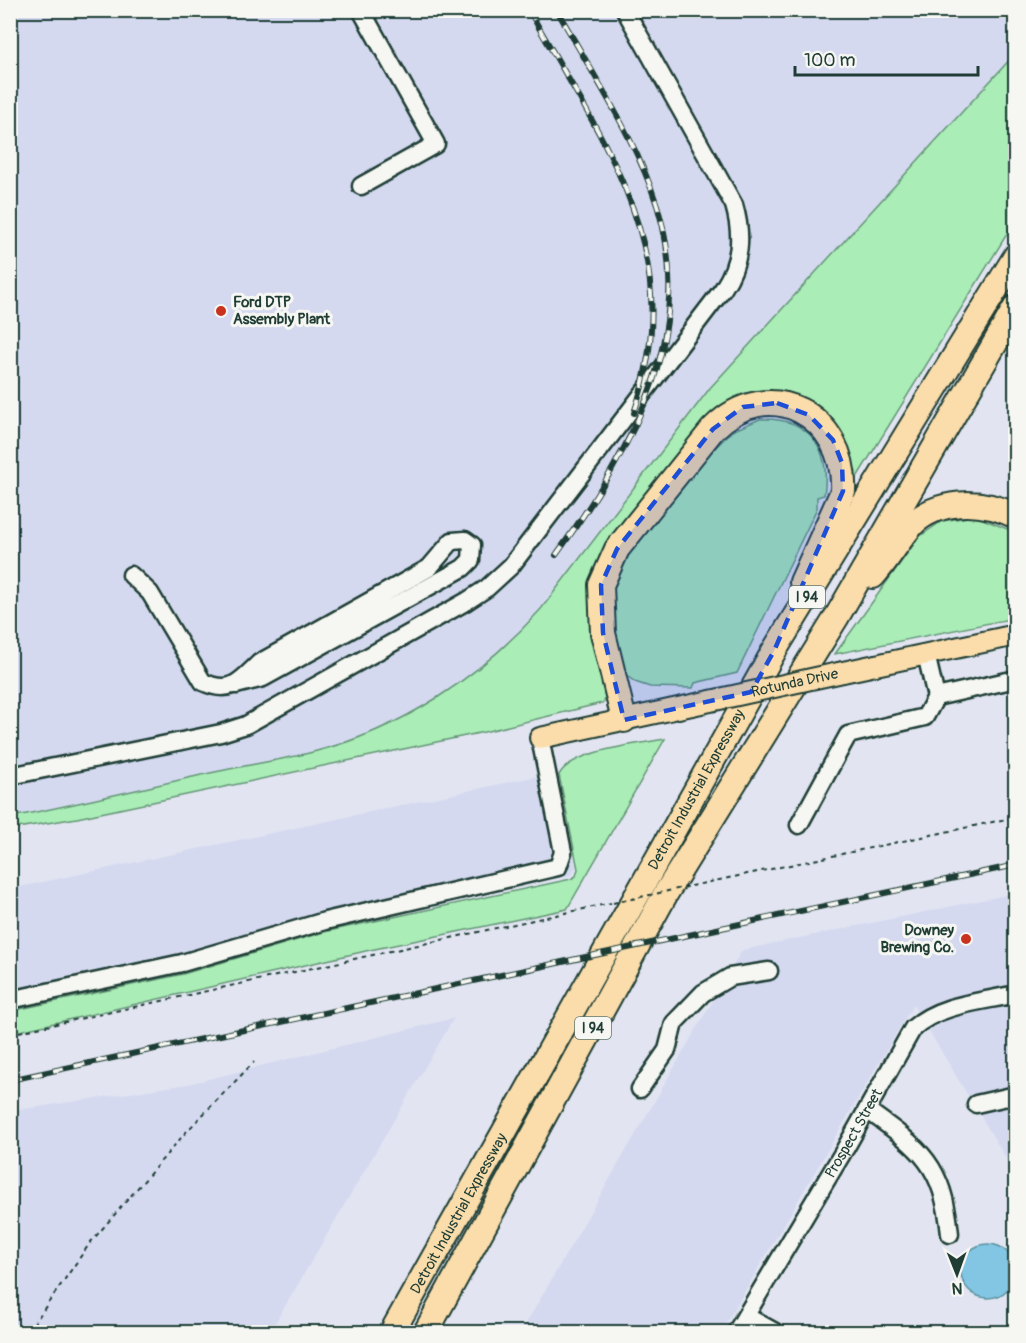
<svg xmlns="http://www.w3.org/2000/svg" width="1026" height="1343" viewBox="0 0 1026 1343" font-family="Pangolin,sans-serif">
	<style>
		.built { fill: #d4d9f0 }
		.green { fill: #aaedb7; stroke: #649576; stroke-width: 1.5 }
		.water { fill: #82c6e3; stroke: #5a8f9d; stroke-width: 1.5 }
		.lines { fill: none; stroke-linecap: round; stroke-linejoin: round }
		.minor-casing { stroke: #1f3d34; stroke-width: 21 }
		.major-casing { stroke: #1f3d34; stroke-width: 24 }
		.highway-casing { stroke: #1f3d34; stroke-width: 28 }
		.path { stroke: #1f3d34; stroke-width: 2; stroke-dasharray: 4.5 4.5; stroke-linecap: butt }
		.minor { stroke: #f6f6f2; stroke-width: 16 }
		.major { stroke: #fbddab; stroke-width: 20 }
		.highway { stroke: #fbddab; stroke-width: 24 }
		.rail-casing { stroke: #1f3d34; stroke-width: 6 }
		.rail { stroke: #f6f6f2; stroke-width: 4; stroke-dasharray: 11; stroke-linecap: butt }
		.major-bridge-casing { stroke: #1f3d34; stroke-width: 24; stroke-linecap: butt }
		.path-bridge { stroke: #1f3d34; stroke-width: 2; stroke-dasharray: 4.5 4.5; stroke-linecap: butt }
		.major-bridge { stroke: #fbddab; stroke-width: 20 }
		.marked { fill: #1d4ed8; fill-opacity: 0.2; stroke: #1d4ed8; stroke-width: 4.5; stroke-dasharray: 12 8; stroke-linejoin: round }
		.poi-dot { fill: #c8321e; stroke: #f6f6f2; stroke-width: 2 }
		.labels { text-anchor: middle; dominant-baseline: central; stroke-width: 6; stroke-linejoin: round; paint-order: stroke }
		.shield { fill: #f6f6f2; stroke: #60746d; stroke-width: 1.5 }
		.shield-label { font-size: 14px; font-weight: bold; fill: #1f3d34 }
		.poi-label { font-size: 15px; font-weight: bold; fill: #1f3d34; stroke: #f6f6f2; text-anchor: start }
		.street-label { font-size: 15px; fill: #1f3d34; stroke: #f6f6f2 }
	</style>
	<rect width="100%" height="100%" fill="#e2e5f1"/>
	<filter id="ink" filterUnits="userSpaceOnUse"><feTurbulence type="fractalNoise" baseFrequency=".0167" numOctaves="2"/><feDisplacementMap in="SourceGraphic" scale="12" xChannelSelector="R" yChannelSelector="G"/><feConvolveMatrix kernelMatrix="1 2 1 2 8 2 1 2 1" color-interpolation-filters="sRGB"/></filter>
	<g filter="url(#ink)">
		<!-- built -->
		<g class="built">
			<polygon points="10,11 1015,11 1015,107 753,341 572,569 599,691 11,817"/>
			<polygon points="556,772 576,867 572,875 324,929 11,1007 10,889"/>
			<polygon points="1015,893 1015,1173 913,1005 721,1332 521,1332 742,950"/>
			<polygon points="454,1018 270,1332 11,1332 11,1111 188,1084"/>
		</g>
		<!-- green -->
		<g class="green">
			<path d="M1015,54V221L851,487L806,403L703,423L609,541L593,574L589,594L590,608L607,698L602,703L484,732L77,818L11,829V817C79,804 147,787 215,772C247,765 281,760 313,752C401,730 480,677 541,609L710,388Z"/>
			<path d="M760,419C810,417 831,448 824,495L817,497V508L737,673L695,683L693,688L650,687L635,682L626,675L619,661L609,601L615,571L707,449L711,452L732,431Z"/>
			<polygon points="975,516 1015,532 1015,618 835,654 919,537 942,521"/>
			<path d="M665,739L567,909L370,950L11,1033V1011L183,974L324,932L571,879L576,876L578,869L559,775C572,750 639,744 665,739Z"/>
		</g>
		<!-- water -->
		<circle class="water" cx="988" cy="1271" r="27"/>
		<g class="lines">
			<defs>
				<g id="minor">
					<polyline points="361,10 436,144 361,186"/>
					<path d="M131,575L150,593L203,682C231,695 240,681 259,663L429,568L452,541L465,540L472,545L471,560L463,568L263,678L236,685"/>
					<polyline points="926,654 936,697 1016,679"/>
					<path d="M10,776L221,733L246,725L467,601L487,588L511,566L723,289C741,262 743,236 734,205L625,10"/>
					<polyline points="799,825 848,735 925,717 936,697"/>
					<polyline points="10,1000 182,963 325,921 558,867 563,852 540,738"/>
					<polyline points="640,1089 667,1050 674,1023 703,993 730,977 769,971"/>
					<polyline points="976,1104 1016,1095"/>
					<path d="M867,1110C921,1149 943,1164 950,1234"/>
					<polyline points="746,1316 775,1332"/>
					<path id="s1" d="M736,1332L845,1149L913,1028C940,1004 981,1002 1016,994"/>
				</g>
				<g id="major">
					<polyline points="843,672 1016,635"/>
					<polyline points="540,738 692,705"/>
				</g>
				<g id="highway">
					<path d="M873,576C888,560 902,533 917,520C946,498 985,501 1016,516"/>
					<path d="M624,720L603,633L601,585L617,549L713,429C769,372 847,416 843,491L802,582"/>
					<path id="s2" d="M392,1332L774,651L1016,256"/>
					<polyline points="426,1332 666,893 836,618 1016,307"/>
				</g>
			</defs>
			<!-- minor casing -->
			<use href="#minor" class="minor-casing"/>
			<!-- major casing -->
			<use href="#major" class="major-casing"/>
			<!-- highway casing -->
			<use href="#highway" class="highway-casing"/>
			<!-- path -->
			<g class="path">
				<polyline points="691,886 1016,817"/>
				<polyline points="10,1034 611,903"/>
				<polyline points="28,1332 90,1243 187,1131 254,1062"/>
			</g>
			<!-- minor -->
			<use href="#minor" class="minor"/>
			<!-- major -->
			<use href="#major" class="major"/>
			<!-- highway -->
			<use href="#highway" class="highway"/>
			<defs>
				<g id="rail">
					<path d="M529,10C604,145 689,251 634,413"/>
					<path d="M556,555C634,446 704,325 651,188C628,126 589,68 557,10"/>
					<polyline points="10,1080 1016,865"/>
				</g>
			</defs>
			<!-- rail casing -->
			<use href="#rail" class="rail-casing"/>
			<!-- rail -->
			<use href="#rail" class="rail"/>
			<defs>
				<g id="major-bridge">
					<path id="s3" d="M692,705L843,672"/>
				</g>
			</defs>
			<!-- major-bridge casing -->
			<use href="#major-bridge" class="major-bridge-casing"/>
			<!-- path-bridge -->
			<polyline class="path-bridge" points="613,903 691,886"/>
			<!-- major-bridge -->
			<use href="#major-bridge" class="major-bridge"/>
		</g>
	</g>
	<!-- marked area -->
	<path class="marked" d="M777,403L809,415L833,440L842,463L843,491L774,651L751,692L624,720L603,633L601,585L617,549L713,429L743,407Z"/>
	<!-- markers -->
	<g class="poi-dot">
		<circle cx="221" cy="311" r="6"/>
		<circle cx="966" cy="939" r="6"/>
	</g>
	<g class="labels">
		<!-- shield labels -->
		<g class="shield">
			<rect x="789" y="586" width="36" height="22" rx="4.5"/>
			<rect x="575" y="1017" width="36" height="22" rx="4.5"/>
		</g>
		<g class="shield-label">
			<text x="807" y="597">I 94</text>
			<text x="593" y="1028">I 94</text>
		</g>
		<!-- poi labels -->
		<g class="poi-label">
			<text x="233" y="302">Ford DTP<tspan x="233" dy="17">Assembly Plant</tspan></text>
			<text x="954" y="930" text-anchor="end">Downey<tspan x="954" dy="17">Brewing Co.</tspan></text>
		</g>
		<!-- street labels -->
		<g class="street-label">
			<text stroke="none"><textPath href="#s3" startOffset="105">Rotunda Drive</textPath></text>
			<text stroke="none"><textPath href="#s2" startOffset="622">Detroit Industrial Expressway</textPath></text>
			<text stroke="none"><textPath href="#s1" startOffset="231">Prospect Street</textPath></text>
			<text stroke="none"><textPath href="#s2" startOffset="136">Detroit Industrial Expressway</textPath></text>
		</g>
	</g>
	<!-- margin -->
	<rect width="1026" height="1343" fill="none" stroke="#f6f6f2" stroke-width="36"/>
	<rect x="18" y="18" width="990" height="1307" fill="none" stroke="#1f3d34" stroke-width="2" filter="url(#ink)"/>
	<!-- north arrow -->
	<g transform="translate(957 1274) rotate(179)" stroke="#f6f6f2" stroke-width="4.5" paint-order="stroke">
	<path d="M0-4.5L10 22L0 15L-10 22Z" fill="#1f3d34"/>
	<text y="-9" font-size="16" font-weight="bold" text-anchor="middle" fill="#1f3d34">N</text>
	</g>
	<!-- scale -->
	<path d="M795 66v9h183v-9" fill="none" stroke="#1f3d34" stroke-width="3"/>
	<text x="804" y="66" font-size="18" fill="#1f3d34" stroke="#f6f6f2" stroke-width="4.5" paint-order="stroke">100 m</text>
</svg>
